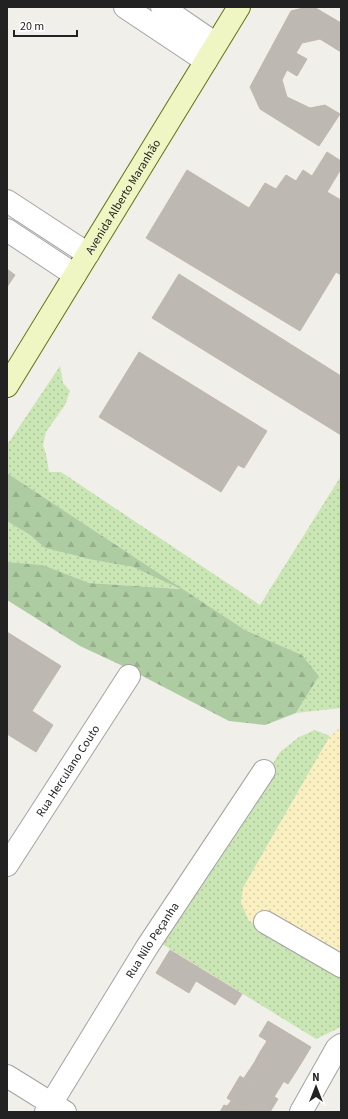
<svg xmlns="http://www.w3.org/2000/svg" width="348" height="1119" viewBox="0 0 348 1119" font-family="'Source Sans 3',sans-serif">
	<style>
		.grass { fill: url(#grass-dots) }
		.forest { fill: url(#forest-firs) }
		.sand { fill: url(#sand-dots) }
		.building { fill: #beb8b2; stroke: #c2b7ad }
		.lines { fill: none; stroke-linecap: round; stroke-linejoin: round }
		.street-casing { stroke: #a3a3a3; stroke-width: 24 }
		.secondary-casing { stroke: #647210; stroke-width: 24 }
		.street { stroke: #fff; stroke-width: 22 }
		.secondary { stroke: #f0f5c4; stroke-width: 22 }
		.labels { text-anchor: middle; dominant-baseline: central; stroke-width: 3.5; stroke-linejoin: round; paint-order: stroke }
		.street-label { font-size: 12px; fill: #222; stroke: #fff }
	</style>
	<defs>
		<pattern id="grass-dots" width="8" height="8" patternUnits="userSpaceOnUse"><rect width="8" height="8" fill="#cbe6b5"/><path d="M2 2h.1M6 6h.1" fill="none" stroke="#aec59b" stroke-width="1.8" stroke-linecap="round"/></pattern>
		<pattern id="forest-firs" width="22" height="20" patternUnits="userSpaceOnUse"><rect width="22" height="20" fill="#adcca2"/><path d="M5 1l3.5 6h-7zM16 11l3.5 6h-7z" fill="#95af8b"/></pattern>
		<pattern id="sand-dots" width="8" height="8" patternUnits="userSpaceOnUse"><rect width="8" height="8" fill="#f9efc0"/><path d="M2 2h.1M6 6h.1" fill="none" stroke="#d5cda5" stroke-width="1.8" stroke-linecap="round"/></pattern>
	</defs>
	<rect width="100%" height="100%" fill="#f1efe9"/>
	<!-- grass -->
	<g class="grass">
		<polygon points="60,366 63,383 70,391 65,405 46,432 43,445 46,454 49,472 61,472 260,605 341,476 341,708 296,713 319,676 302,655 245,630 183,589 89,583 43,565 7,562 7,521 30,535 45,548 93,560 133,567 180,587 7,473 7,445"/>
		<polygon points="315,730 330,736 243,888 241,903 341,974 341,1027 316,1039 162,944 280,752 299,737"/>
	</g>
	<!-- forest -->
	<polygon class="forest" points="7,473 245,630 302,655 319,676 296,713 265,725 229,721 125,667 80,646 7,600 7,562 43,565 89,583 181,589 133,567 93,560 45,548 30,535 7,521"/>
	<!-- sand -->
	<polygon class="sand" points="341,727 341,974 249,921 241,903 243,888 330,736"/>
	<!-- building -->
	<g class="building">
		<polygon points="307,7 314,7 341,23 341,52 320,39 302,43 296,53 307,59 297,76 287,70 282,80 287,97 310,108 325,105 340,114 319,146 260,109 250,87 291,11"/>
		<polygon points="327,152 341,161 341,169 327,192 341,200 341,275 336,272 300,331 146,238 187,170 249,208 265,183 276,189 286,175 296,181 303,170 312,176"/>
		<polygon points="7,269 15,275 7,287"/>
		<polygon points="179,274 341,376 341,435 152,318"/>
		<polygon points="139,352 267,431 244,468 238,465 221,492 99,417"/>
		<polygon points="7,632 61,666 32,711 53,725 36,752 7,734"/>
		<polygon points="170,950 242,994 235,1005 196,981 189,993 156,973"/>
		<polygon points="268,1021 311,1047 302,1062 259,1036"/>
		<polygon points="267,1041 302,1062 295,1073 260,1052"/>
		<polygon points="260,1052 295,1073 288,1084 254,1063"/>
		<polygon points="254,1063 284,1081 274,1097 244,1078"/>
		<polygon points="240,1076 278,1099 270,1112 249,1112 227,1098"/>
		<polygon points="231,1101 249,1112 236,1112 227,1106"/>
		<polygon points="224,1105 227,1106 236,1112 220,1112"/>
	</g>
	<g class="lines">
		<defs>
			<g id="street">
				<polyline points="125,7 206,61"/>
				<polyline points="162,7 216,44"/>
				<polyline points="7,201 88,254"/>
				<polyline points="7,230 75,275"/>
				<path id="s1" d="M7,865L129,676"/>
				<polyline points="265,922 341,966"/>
				<polyline points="7,1076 65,1112"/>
				<path id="s2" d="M46,1112L147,947L264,771"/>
				<polyline points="301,1112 337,1048 341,1045"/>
			</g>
			<g id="secondary">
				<path id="s3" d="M7,386L239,7"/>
			</g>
		</defs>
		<!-- street casing -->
		<use href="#street" class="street-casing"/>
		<!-- secondary casing -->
		<use href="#secondary" class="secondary-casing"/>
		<!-- street -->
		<use href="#street" class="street"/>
		<!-- secondary -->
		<use href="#secondary" class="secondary"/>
	</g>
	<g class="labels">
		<!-- street labels -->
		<g class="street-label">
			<text stroke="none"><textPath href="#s3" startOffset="222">Avenida Alberto Maranhão</textPath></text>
			<text stroke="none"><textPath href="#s1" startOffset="112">Rua Herculano Couto</textPath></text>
			<text stroke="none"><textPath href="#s2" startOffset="202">Rua Nilo Peçanha</textPath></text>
		</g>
	</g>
	<!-- border -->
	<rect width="348" height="1119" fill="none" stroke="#222222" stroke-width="16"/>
	<!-- north arrow -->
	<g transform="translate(316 1087)" stroke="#ffffff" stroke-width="3" paint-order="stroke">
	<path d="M0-3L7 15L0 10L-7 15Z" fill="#222222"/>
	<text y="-6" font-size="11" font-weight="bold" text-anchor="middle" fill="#222222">N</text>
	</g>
	<!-- scale -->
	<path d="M14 30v6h63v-6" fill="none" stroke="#222222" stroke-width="2"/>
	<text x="20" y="30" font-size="12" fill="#222222" stroke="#ffffff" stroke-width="3" paint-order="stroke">20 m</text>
</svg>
